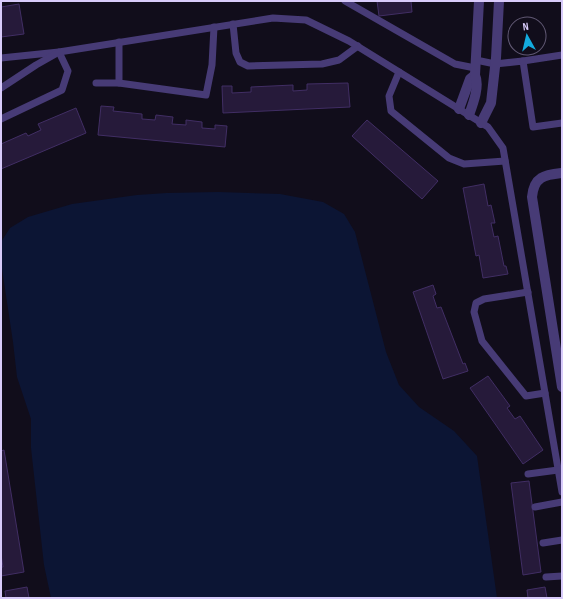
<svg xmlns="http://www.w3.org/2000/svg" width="563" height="599" viewBox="0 0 563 599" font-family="'Sofia Sans Condensed',sans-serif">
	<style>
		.water { fill: #0c1534 }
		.building { fill: #261a3a; stroke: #412e64 }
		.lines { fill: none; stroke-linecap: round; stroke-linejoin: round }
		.lane { stroke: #473b76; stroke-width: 7 }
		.street { stroke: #473b76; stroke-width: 10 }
	</style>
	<rect width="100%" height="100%" fill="#110d1b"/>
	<!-- water -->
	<polygon class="water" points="218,192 280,194 323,202 344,214 355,232 386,352 399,385 419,407 454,431 477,456 497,598 51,598 44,565 31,448 31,419 17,377 13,342 1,262 1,242 10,228 28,217 72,204 137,195 167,193"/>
	<!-- building -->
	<g class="building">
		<polygon points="377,1 411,1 412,12 379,16"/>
		<polygon points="19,4 24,34 1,37 1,7"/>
		<polygon points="348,83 350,107 223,113 222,86 232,86 232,93 251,92 251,87 293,85 293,91 307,90 307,84"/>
		<polygon points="101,106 114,107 113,111 142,114 142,119 155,120 156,115 173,117 172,124 186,125 186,120 202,122 202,128 215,129 215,125 227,126 225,147 98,135"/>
		<polygon points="76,108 86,133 1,169 1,144 26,133 28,136 41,130 38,124"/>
		<polygon points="367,120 438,181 422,199 352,136"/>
		<polygon points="484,184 488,206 491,205 495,223 491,223 494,237 498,236 504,266 506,266 508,274 483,278 479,255 476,256 463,188"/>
		<polygon points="433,285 436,294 433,296 437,308 441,307 463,364 465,363 468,371 443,379 413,292"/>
		<polygon points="488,376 510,406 507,408 515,419 520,416 543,450 523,464 470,388"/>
		<polygon points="4,450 24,572 1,576 1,567 3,567 1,555 1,451"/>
		<polygon points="529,481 541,572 523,575 511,483"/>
		<polygon points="27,587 29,598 6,598 5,591"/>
		<polygon points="545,587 547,598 528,598 527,590"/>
	</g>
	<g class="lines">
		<!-- lane -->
		<g class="lane">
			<polyline points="345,1 455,64 475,68"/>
			<polyline points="233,24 236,53 240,62 248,66 322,64 339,60 358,46"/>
			<polyline points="119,42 119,83 206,95 212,65 214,27"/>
			<polyline points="1,58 59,52 68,71 62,90 1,119"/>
			<polyline points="476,60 495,64 523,61 533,127 562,123"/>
			<polyline points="523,61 562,55"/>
			<polyline points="399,72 389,96 391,111 449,158 464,164 505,161"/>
			<polyline points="96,83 119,83"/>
			<polyline points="1,88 36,65 59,52 273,18 306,20 349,41 488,127 503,148 562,492"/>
			<polyline points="528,292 484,299 476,303 474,312 482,341 526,396 545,393"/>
			<polyline points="528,474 558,470"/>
			<polyline points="535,507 562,502"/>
			<polyline points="543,543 562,540"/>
			<polyline points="546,577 562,576"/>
		</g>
		<!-- street -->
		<g class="street">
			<polyline points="459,109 470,79 475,75"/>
			<path d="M469,115C473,104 480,86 475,75L479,1"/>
			<polyline points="481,123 491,103 496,58 499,1"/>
			<path d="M562,173C545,175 534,176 532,197L562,387"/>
		</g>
	</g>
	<!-- border -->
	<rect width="563" height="599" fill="none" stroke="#d8cbfa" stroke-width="4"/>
	<!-- north arrow -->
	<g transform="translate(527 36) rotate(352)"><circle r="19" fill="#110d1b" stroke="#615974"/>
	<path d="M0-3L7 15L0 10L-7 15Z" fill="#13abde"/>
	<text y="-6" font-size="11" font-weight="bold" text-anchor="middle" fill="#d8cbfa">N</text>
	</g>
</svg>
